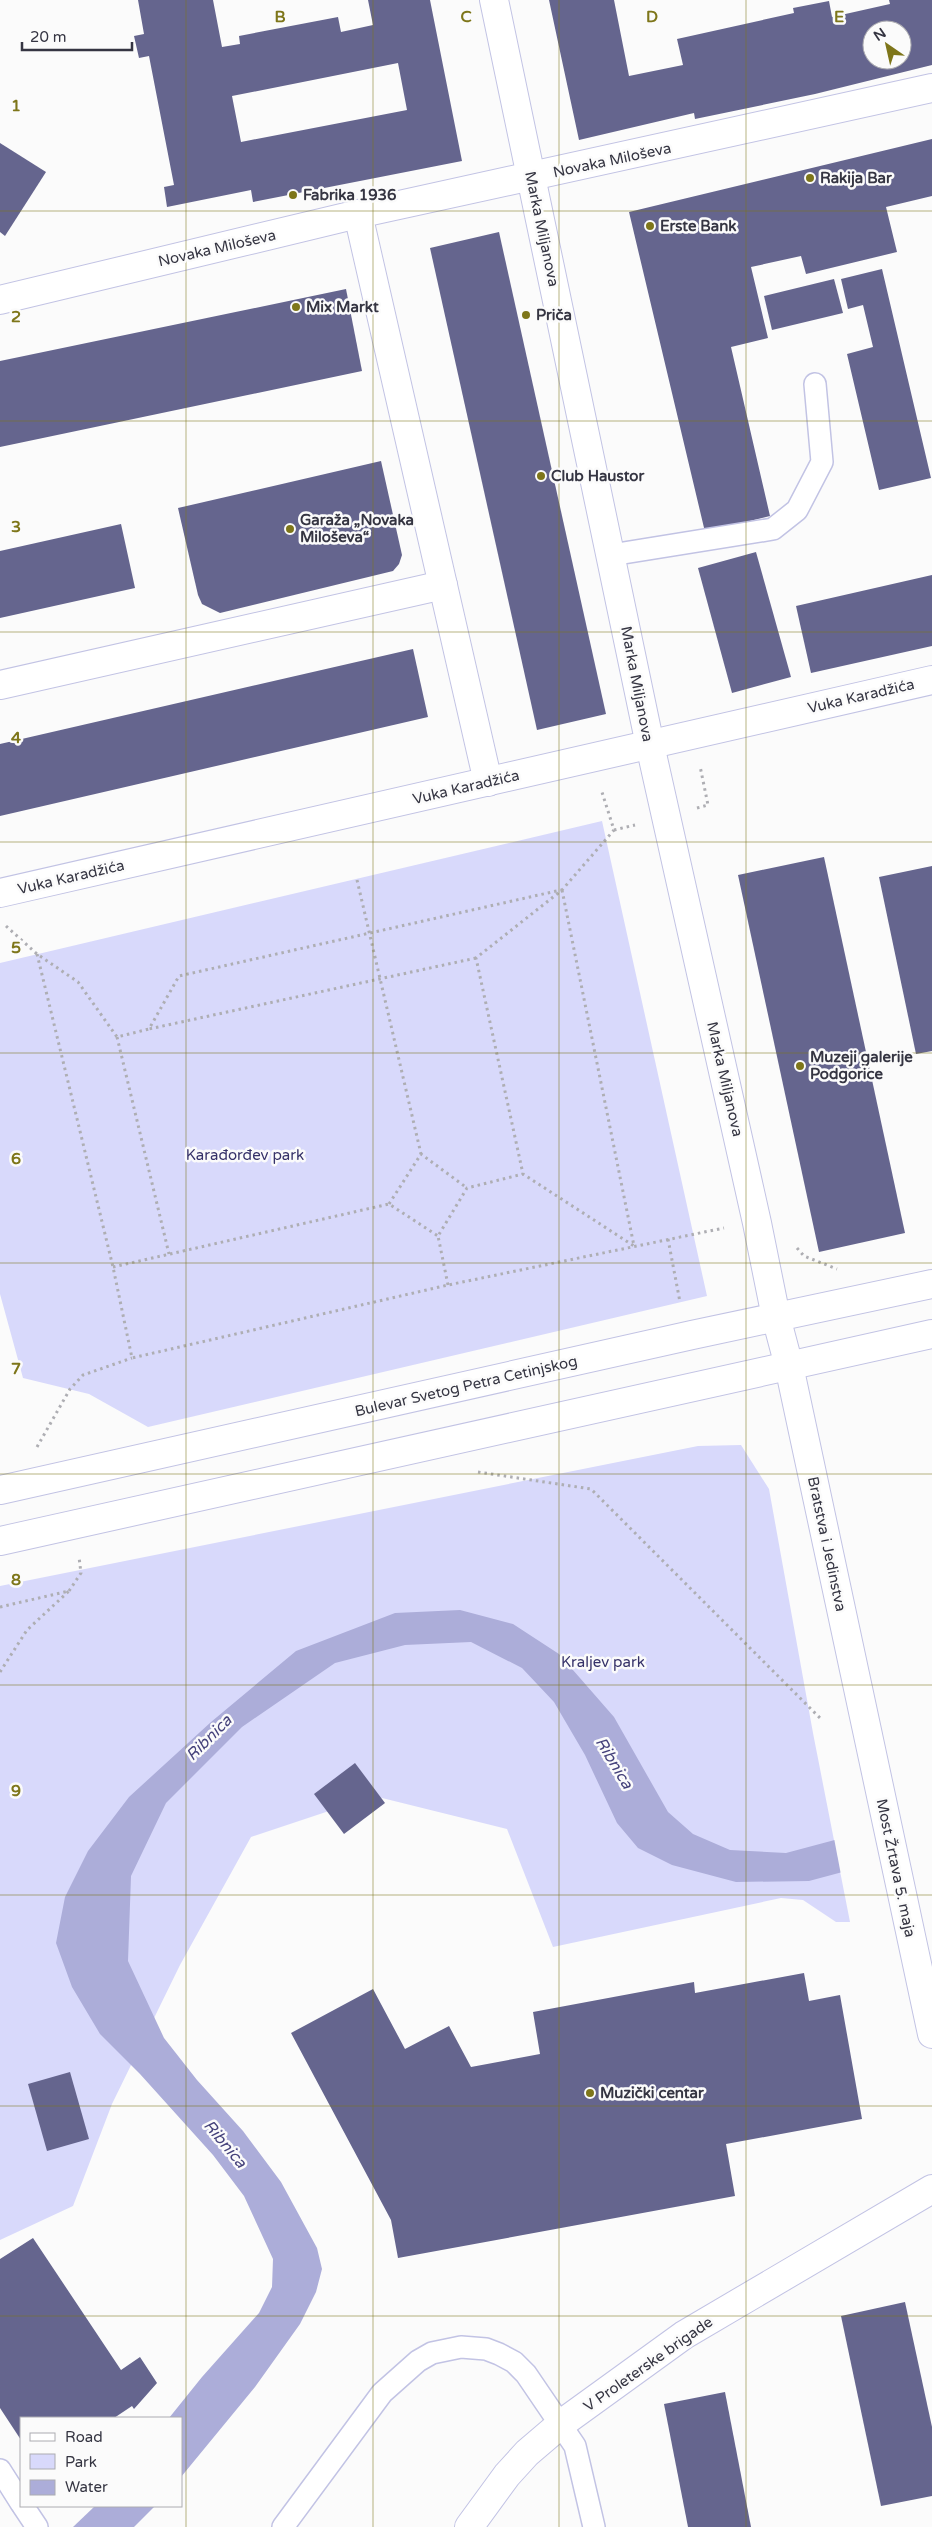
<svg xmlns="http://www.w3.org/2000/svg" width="932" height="2527" viewBox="0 0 932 2527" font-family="'Varela Round',sans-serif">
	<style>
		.green { fill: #d8d9fb }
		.water { fill: #acadd9 }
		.pier { fill: #fbfbfb }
		.building { fill: #65658e; fill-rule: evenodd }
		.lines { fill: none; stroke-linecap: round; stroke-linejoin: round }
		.lane-casing { stroke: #c2c3e4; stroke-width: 24 }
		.street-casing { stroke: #c2c3e4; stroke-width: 30 }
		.secondary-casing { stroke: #c2c3e4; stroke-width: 30 }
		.path { stroke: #aeaeb3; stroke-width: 3; stroke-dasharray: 2.5 4; stroke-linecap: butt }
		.lane { stroke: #fff; stroke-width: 21 }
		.street { stroke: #fff; stroke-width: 28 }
		.secondary { stroke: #fff; stroke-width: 28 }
		.grid { fill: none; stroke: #7e761a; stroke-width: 1; stroke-opacity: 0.55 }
		.poi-dot { fill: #7e761a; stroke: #fbfbfb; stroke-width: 2 }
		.labels { text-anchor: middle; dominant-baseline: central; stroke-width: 5; stroke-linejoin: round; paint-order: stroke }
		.street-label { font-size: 15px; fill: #353542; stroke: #fbfbfb }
		.poi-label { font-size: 15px; font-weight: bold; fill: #353542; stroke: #fbfbfb; text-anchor: start }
		.park-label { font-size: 15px; fill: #363269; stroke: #fbfbfb }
		.water-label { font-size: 16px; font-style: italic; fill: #45427b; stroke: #fbfbfb }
		.grid-label { font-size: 16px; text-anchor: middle; font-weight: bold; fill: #7e761a; stroke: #fbfbfb; stroke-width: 5; stroke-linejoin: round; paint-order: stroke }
	</style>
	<rect width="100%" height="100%" fill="#fbfbfb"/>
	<!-- green -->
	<g class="green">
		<polygon points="602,821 707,1296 148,1427 89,1394 23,1378 0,1294 0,963"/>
		<polygon points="741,1445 769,1489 813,1733 850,1922 836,1922 803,1900 781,1898 553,1947 507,1829 374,1796 251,1837 180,1965 112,2104 73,2206 0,2240 0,1586 698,1446"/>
	</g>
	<!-- water -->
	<g class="water">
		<polygon points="460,1610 513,1624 559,1654 614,1717 668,1812 693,1834 730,1850 786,1853 932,1814 932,1848 809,1881 736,1882 672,1865 638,1848 617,1823 585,1755 554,1702 522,1668 471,1642 405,1645 335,1663 242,1727 166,1803 131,1876 128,1961 164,2038 197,2080 243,2131 281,2182 317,2248 322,2269 316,2292 300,2324 255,2387 181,2477 181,2418 169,2418 202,2377 259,2313 272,2287 273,2259 244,2196 213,2155 140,2074 100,2034 72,1987 56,1943 65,1897 88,1851 129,1797 211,1722 296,1651 395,1613"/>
		<polygon points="95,2506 155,2506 134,2527 73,2527"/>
	</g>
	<!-- pier -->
	<polygon class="pier" points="932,1811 932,1851 841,1875 834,1838"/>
	<!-- building -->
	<g class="building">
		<path d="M138,0H213L222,47L240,44L239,36L338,17L341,32L373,25L368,0H430L462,161L253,202L251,190L167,207L164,187L174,185L149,56L139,58L134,36L144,34ZM398,63L407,110L241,142L232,96Z"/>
		<path d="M549,0H614L629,76L683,65L677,39L794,13L793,8L829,1L832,17L890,4L889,0H932V65L815,94L695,119L694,113L579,140ZM872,30H902V60H872Z"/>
		<polygon points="932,139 932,196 886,207 897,252 806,274 801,256 751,267 768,338 731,347 770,516 705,532 629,212"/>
		<polygon points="0,143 46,172 5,236 0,232"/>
		<polygon points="499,232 606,714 537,730 430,248"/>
		<polygon points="882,269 931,478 879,490 847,354 873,347 863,305 848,309 841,279"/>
		<polygon points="834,279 843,313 772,330 764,296"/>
		<polygon points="346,289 362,371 0,447 0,361"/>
		<polygon points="381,461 402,555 399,564 393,571 220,613 202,604 198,595 178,508"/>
		<polygon points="121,524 135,588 0,618 0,551"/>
		<polygon points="756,552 791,677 732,693 698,568"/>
		<polygon points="932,575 932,646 811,673 796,606"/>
		<polygon points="413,649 428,717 0,816 0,744"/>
		<polygon points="824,857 905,1233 819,1252 738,875"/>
		<polygon points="932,866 932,1051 916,1054 879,877"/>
		<polygon points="355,1763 385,1803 344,1834 314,1794"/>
		<polygon points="804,1973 809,2001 840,1995 862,2119 726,2144 735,2196 398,2258 391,2220 291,2033 373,1989 405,2049 449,2026 471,2067 540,2054 533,2012 694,1982 695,1993"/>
		<polygon points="70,2072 89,2139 47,2151 28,2084"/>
		<polygon points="33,2238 121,2370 140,2357 157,2383 134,2409 132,2406 114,2418 21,2418 21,2440 0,2408 0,2259"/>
		<polygon points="905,2302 932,2427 932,2496 881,2506 841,2316"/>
		<polygon points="725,2392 751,2527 688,2527 664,2404"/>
	</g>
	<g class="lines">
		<defs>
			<g id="lane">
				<polyline points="611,555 773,529 797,510 822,462 815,384"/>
				<polyline points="0,2470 21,2503"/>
				<polyline points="23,2506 37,2527"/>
				<polyline points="283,2527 382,2393 418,2361 432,2353 461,2347 486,2349 499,2354 514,2362 526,2374 575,2446 594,2527"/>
			</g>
			<g id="street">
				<polyline points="358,214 488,782"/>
				<polyline points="0,300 358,214 932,88"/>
				<polyline points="0,685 443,585"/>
				<polyline points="0,893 932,680"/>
				<polyline points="469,2527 507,2475 527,2453 561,2424 684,2335 932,2189"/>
			</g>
			<g id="secondary">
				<polyline points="494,0 650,745 757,1223 776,1317 789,1366 932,2034"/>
				<polyline points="0,1490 692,1335 932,1284"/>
				<polyline points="0,1541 932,1334"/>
			</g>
		</defs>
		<!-- lane casing -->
		<use href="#lane" class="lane-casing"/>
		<!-- street casing -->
		<use href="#street" class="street-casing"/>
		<!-- secondary casing -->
		<use href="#secondary" class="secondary-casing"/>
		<!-- path -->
		<g class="path">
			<polyline points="697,808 708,805 700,766"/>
			<polyline points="614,830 635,825"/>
			<polyline points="357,880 421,1154"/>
			<polyline points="562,890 634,1246 523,1174 476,958 562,890 614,830 601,789"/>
			<polyline points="6,926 37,954 78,982 117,1037 149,1029"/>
			<polyline points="37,954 113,1267 132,1358 448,1285 724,1228"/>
			<polyline points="476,958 149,1029 179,976 561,890"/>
			<polyline points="117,1037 169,1254"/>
			<polyline points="389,1204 421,1154 467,1188"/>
			<polyline points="668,1239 680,1302"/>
			<polyline points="797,1248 804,1256 837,1269"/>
			<polyline points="113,1267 389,1204 438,1236"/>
			<polyline points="448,1285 438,1236 467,1188 523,1174"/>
			<polyline points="37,1447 70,1389 83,1375 132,1358"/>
			<polyline points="478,1472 591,1489 820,1718"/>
			<polyline points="69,1591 81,1573 79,1557"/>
			<polyline points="0,1607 69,1591 27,1630 0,1672"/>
		</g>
		<!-- lane -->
		<use href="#lane" class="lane"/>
		<!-- street -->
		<use href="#street" class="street"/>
		<!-- secondary -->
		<use href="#secondary" class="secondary"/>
	</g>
	<!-- grid -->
	<path class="grid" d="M186,0V2527M373,0V2527M559,0V2527M746,0V2527M0,211H932M0,421H932M0,632H932M0,842H932M0,1053H932M0,1263H932M0,1474H932M0,1685H932M0,1895H932M0,2106H932M0,2316H932"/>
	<!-- markers -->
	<g class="poi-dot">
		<circle cx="810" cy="178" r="5"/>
		<circle cx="293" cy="195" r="5"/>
		<circle cx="650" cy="226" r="5"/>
		<circle cx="296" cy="307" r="5"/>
		<circle cx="526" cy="315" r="5"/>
		<circle cx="541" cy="476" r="5"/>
		<circle cx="290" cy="529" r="5"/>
		<circle cx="800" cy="1066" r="5"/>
		<circle cx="590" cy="2093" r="5"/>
	</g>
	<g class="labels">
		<!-- street labels -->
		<g class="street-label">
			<text transform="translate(612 160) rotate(-12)">Novaka Miloševa</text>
			<text transform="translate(542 229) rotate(78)">Marka Miljanova</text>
			<text transform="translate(217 248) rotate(-13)">Novaka Miloševa</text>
			<text transform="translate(637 684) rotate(79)">Marka Miljanova</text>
			<text transform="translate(861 696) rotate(-13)">Vuka Karadžića</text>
			<text transform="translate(466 787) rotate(-13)">Vuka Karadžića</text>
			<text transform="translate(71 877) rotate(-13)">Vuka Karadžića</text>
			<text transform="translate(725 1079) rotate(77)">Marka Miljanova</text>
			<text transform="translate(466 1386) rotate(-13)">Bulevar Svetog Petra Cetinjskog</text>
			<text transform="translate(827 1544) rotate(78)">Bratstva i Jedinstva</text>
			<text transform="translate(896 1868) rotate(78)">Most Žrtava 5. maja</text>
			<text transform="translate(648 2364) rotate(-35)">V Proleterske brigade</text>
		</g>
		<!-- poi labels -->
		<g class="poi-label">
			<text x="820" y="178">Rakija Bar</text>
			<text x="303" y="195">Fabrika 1936</text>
			<text x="660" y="226">Erste Bank</text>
			<text x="306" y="307">Mix Markt</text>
			<text x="536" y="315">Priča</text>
			<text x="551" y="476">Club Haustor</text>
			<text x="300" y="520">Garaža „Novaka<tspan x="300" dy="17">Miloševa“</tspan></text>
			<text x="810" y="1057">Muzeji galerije<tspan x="810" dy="17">Podgorice</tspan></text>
			<text x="600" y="2093">Muzički centar</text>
		</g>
		<!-- park labels -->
		<g class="park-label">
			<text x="245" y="1155">Karađorđev park</text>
			<text x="603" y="1662">Kraljev park</text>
		</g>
		<!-- water labels -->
		<g class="water-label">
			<text transform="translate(209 1738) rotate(-45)">Ribnica</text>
			<text transform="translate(614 1763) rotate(59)">Ribnica</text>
			<text transform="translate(225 2144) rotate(50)">Ribnica</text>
		</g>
	</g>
	<g class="grid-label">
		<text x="280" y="22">B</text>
		<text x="466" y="22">C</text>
		<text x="652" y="22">D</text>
		<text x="839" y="22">E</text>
		<text x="16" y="111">1</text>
		<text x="16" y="322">2</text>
		<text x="16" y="532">3</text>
		<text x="16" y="743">4</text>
		<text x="16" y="953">5</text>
		<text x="16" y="1164">6</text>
		<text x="16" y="1374">7</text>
		<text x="16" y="1585">8</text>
		<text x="16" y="1796">9</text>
	</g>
	<!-- legend -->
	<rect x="20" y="2417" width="162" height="90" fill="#fbfbfb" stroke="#acacb1"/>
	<rect x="30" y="2433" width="25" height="8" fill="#ffffff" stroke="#acacb1"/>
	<text x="65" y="2442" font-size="15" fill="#353542">Road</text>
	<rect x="30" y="2454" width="25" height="15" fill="#d8d9fb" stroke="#acacb1"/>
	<text x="65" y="2467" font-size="15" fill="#353542">Park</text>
	<rect x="30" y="2480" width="25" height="15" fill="#acadd9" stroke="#acacb1"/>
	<text x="65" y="2492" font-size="15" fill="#353542">Water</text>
	<!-- north arrow -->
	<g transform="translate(887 45) rotate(326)"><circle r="24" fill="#fbfbfb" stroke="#acacb1"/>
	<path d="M0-4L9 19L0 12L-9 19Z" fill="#7e761a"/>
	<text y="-8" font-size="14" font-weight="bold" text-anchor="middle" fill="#353542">N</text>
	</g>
	<!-- scale -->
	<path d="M22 42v8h110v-8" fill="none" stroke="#353542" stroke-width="2.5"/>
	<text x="30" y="42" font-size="15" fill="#353542" stroke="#fbfbfb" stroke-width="4" paint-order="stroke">20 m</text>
</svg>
